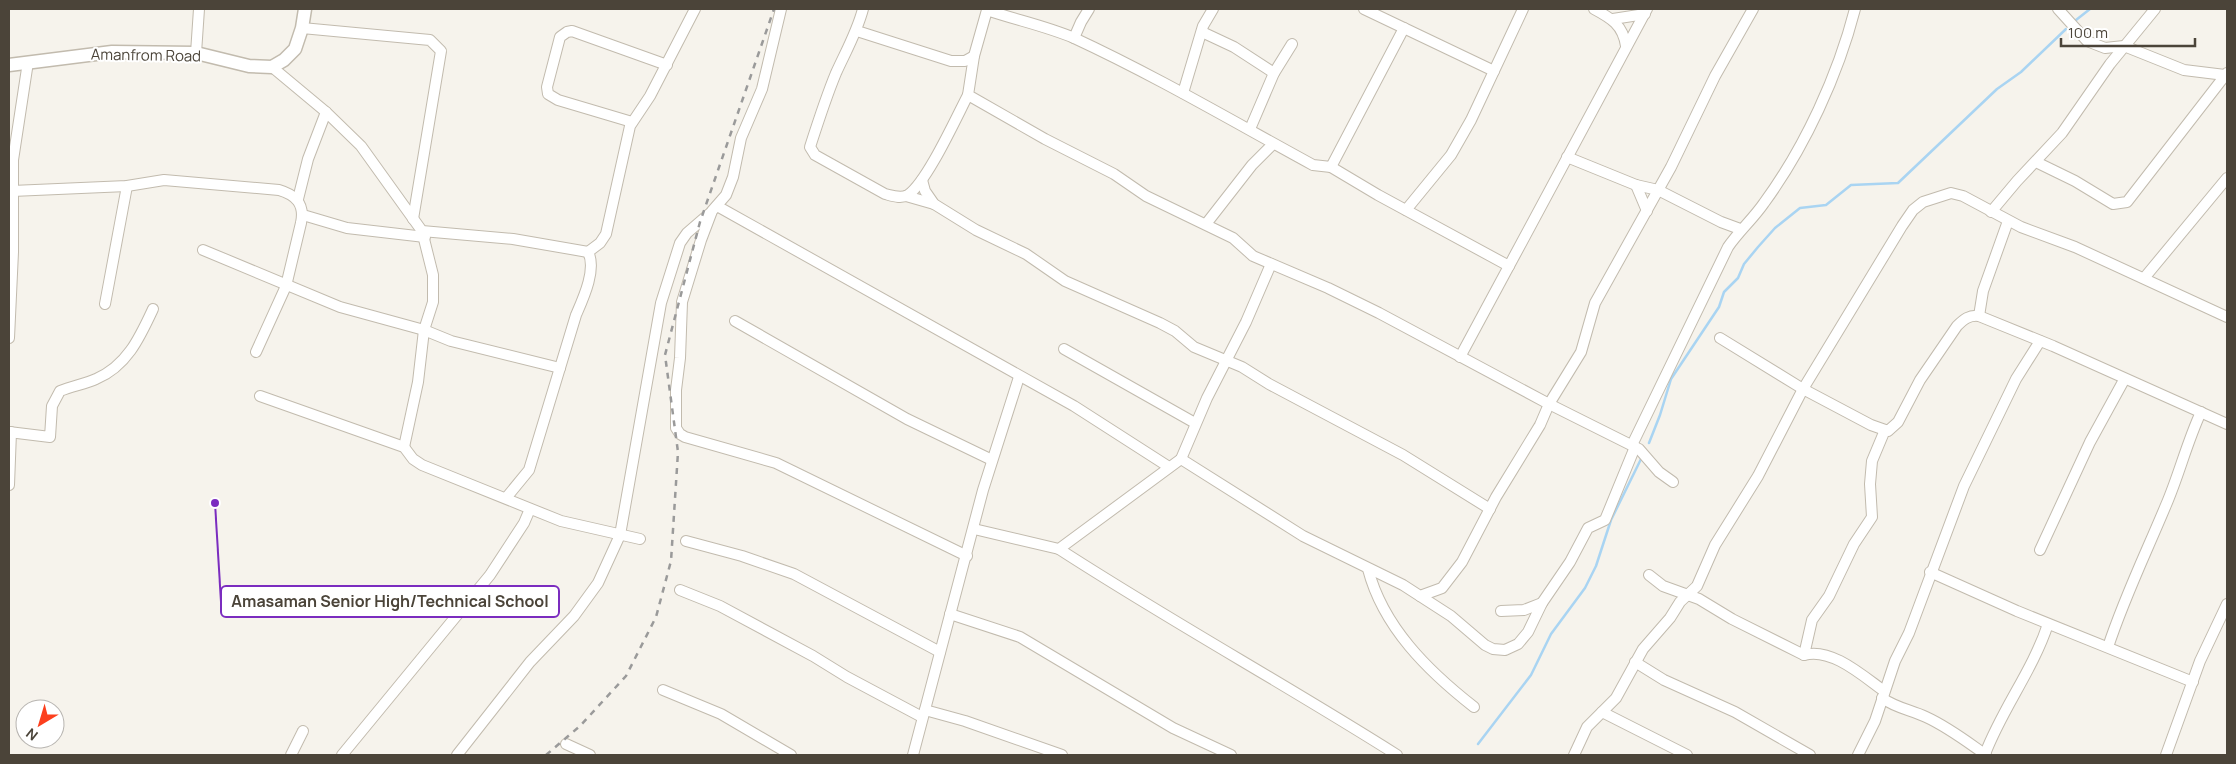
<svg xmlns="http://www.w3.org/2000/svg" width="2236" height="764" viewBox="0 0 2236 764" font-family="Manrope,sans-serif">
	<style>
		.lines { fill: none; stroke-linecap: round; stroke-linejoin: round }
		.stream { stroke: #a9d4f2; stroke-width: 2.5 }
		.minor-casing { stroke: #c2bbae; stroke-width: 12 }
		.tertiary-casing { stroke: #c2bbae; stroke-width: 15 }
		.minor { stroke: #fff; stroke-width: 10 }
		.tertiary { stroke: #fff; stroke-width: 12 }
		.rail { stroke: #9a9a9a; stroke-width: 2.5; stroke-dasharray: 6 6; stroke-linecap: butt }
		.labels { text-anchor: middle; dominant-baseline: central; stroke-width: 4; stroke-linejoin: round; paint-order: stroke }
		.street-label { font-size: 15px; fill: #4b4439; stroke: #fff }
		.leader { fill: none; stroke: #7b2cbf; stroke-width: 2 }
		.callout-dot { fill: #7b2cbf; stroke: #fff; stroke-width: 2 }
		.callout { fill: #fff; stroke: #7b2cbf; stroke-width: 2 }
		.callout-label { font-size: 16px; text-anchor: middle; font-weight: bold; fill: #4b4439 }
	</style>
	<rect width="100%" height="100%" fill="#f6f3ec"/>
	<g class="lines">
		<!-- stream -->
		<g class="stream">
			<polyline points="2076,20 2090,9"/>
			<polyline points="1649,443 1660,415 1671,379 1719,307 1724,292 1738,278 1744,264 1758,247 1775,228 1800,208 1826,205 1851,185 1898,183 1997,89 2021,72 2066,29"/>
			<polyline points="1478,744 1531,675 1551,634 1585,588 1596,566 1611,520 1642,457"/>
		</g>
		<defs>
			<g id="minor">
				<polyline points="781,9 762,89 741,138 733,177 726,195 712,211 701,240 682,302 680,358 676,390 676,428 680,434 685,437 776,463 967,556"/>
				<path d="M863,9C857,32 846,51 836,73C826,97 818,122 810,147L815,155L885,194C893,196 901,199 908,195C927,182 956,118 968,95"/>
				<polyline points="1364,9 1494,71"/>
				<path d="M1594,9C1611,18 1623,25 1626,46"/>
				<polyline points="2058,9 2087,41 2105,48 2124,46 2184,70 2225,75"/>
				<polyline points="1613,19 1645,14"/>
				<polyline points="302,28 430,40 441,51 413,219"/>
				<polyline points="857,31 951,61 965,61 974,56"/>
				<polyline points="1202,32 1234,47 1274,73"/>
				<polyline points="1074,38 1081,22 1089,9"/>
				<polyline points="196,53 199,9"/>
				<polyline points="272,67 326,112 361,146 422,231 513,239 588,252"/>
				<polyline points="1183,93 1203,26 1213,9"/>
				<polyline points="632,122 558,100 548,94 547,87 560,37 567,32 572,31 667,65"/>
				<polyline points="1250,129 1274,73 1292,44"/>
				<polyline points="1567,157 1636,185 1658,190 1721,222 1740,229"/>
				<polyline points="2036,162 2075,181 2113,204 2127,202 2227,73"/>
				<polyline points="1331,167 1378,195 1509,266 1647,9"/>
				<polyline points="922,180 925,191 934,204 976,230 1026,254 1065,281 1160,323 1175,331 1194,347 1242,367 1269,384 1403,455 1490,509"/>
				<polyline points="1636,185 1647,211"/>
				<path d="M12,191L127,186L164,180L279,190C296,195 305,204 301,223L286,286L256,352"/>
				<polyline points="906,196 934,204"/>
				<polyline points="298,199 308,159 326,112"/>
				<polyline points="717,206 1074,406 1169,467"/>
				<polyline points="1406,210 1451,155 1471,120 1523,9"/>
				<polyline points="1991,212 2017,181 2062,133 2110,64 2155,9"/>
				<polyline points="303,215 347,228 425,237"/>
				<polyline points="1206,224 1252,165 1273,144"/>
				<polyline points="203,250 340,307 424,330 451,341 560,368"/>
				<polyline points="2145,277 2227,178"/>
				<polyline points="105,304 127,186"/>
				<polyline points="1979,316 1983,291 2008,221"/>
				<polyline points="735,321 907,419 992,460"/>
				<polyline points="9,338 13,252 13,160 28,62"/>
				<path d="M1720,338L1803,389L1871,425L1888,431L1898,422L1920,380L1957,326C1964,319 1969,315 1979,316L2053,346L2227,424"/>
				<polyline points="1064,349 1195,423"/>
				<polyline points="1460,357 1509,266"/>
				<polyline points="260,396 404,447 413,459 422,465 561,521 640,539"/>
				<path d="M9,432L50,437L52,406L60,391C72,386 85,384 96,379C127,366 140,337 153,309"/>
				<path d="M1632,445L1728,247C1739,231 1753,219 1764,203C1805,147 1838,75 1855,9"/>
				<polyline points="404,447 418,382 424,330 433,302 433,275 422,231"/>
				<path d="M1181,459L1303,536L1403,585L1420,596L1442,588L1462,562L1496,497L1540,425L1549,404L1379,313L1328,288L1253,256L1233,238L1146,196L1114,174L1045,139L968,95L974,56L987,10C1016,20 1046,26 1074,38C1156,76 1234,122 1313,165L1331,167L1404,28"/>
				<polyline points="1673,482 1659,472 1639,449 1549,404 1581,352 1595,303 1671,167 1715,76 1753,9"/>
				<polyline points="9,485 11,432"/>
				<path d="M506,498L529,470L576,315C583,299 597,269 588,252L600,243L606,234L630,126L650,96L695,9"/>
				<polyline points="974,529 1059,549 1181,459 1207,398 1246,322 1271,264"/>
				<polyline points="686,541 742,556 794,574 940,652"/>
				<path d="M1059,549C1170,621 1285,684 1397,755"/>
				<polyline points="2040,550 2090,442 2124,380"/>
				<path d="M1368,569C1383,627 1428,671 1474,707"/>
				<polyline points="1930,572 2017,611 2193,682"/>
				<path d="M1649,575L1663,586L1699,599L1732,619L1804,655C1831,647 1863,676 1884,691"/>
				<polyline points="680,590 720,606 813,656 847,677 922,717"/>
				<polyline points="1420,596 1451,616 1485,645 1493,649 1505,650 1518,644 1528,632 1542,603 1570,562 1588,528 1605,520 1635,447"/>
				<polyline points="1501,611 1524,610 1542,603"/>
				<polyline points="950,614 1020,637 1173,728 1231,755"/>
				<path d="M2108,647C2124,598 2146,553 2166,505C2179,475 2187,442 2201,412"/>
				<polyline points="1804,655 1812,620 1829,596 1854,544 1872,517 1870,484 1872,461 1885,430"/>
				<polyline points="1635,662 1664,680 1735,712 1810,755"/>
				<polyline points="663,690 721,714 791,755"/>
				<path d="M1882,698C1896,708 1911,710 1926,717C1948,727 1966,741 1986,755"/>
				<polyline points="925,710 965,721 1062,755"/>
				<polyline points="1602,712 1687,755"/>
				<polyline points="566,744 590,755"/>
				<path d="M1985,754C2002,709 2033,670 2048,624"/>
				<polyline points="291,755 303,731"/>
				<polyline points="342,755 490,575 524,523 530,509"/>
				<polyline points="457,755 530,662 574,616 598,583 620,535 661,303 680,243 687,233 709,214"/>
				<polyline points="913,755 983,490 1019,377"/>
				<polyline points="1574,755 1587,727 1616,698 1643,649 1670,618 1680,602 1697,586 1715,545 1758,476 1803,389 1902,226 1913,210 1923,202 1951,193 1963,196 2021,227 2075,247 2227,317"/>
				<polyline points="1858,755 1875,721 1895,661 1909,633 1964,486 2016,379 2040,341"/>
				<polyline points="2166,755 2200,661 2227,604"/>
			</g>
			<polyline id="tertiary" points="9,65 112,52 196,53 249,66 272,67 284,60 295,49 302,28 305,9"/>
		</defs>
		<!-- minor casing -->
		<use href="#minor" class="minor-casing"/>
		<!-- tertiary casing -->
		<use href="#tertiary" class="tertiary-casing"/>
		<!-- minor -->
		<use href="#minor" class="minor"/>
		<!-- tertiary -->
		<use href="#tertiary" class="tertiary"/>
		<!-- rail -->
		<polyline class="rail" points="546,755 580,726 626,676 656,617 671,561 678,452 665,355 700,222 774,9"/>
	</g>
	<g class="labels">
		<!-- street labels -->
		<g class="street-label">
			<text transform="translate(146 55) rotate(1)">Amanfrom Road</text>
		</g>
	</g>
	<!-- callouts -->
	<path class="leader" d="M215 503L221 602"/>
	<circle class="callout-dot" cx="215" cy="503" r="5"/>
	<rect class="callout" x="221" y="586" width="338" height="31" rx="5"/>
	<g class="callout-label">
		<text x="390" y="607">Amasaman Senior High/Technical School</text>
	</g>
	<!-- border -->
	<rect width="2236" height="764" fill="none" stroke="#4b4439" stroke-width="20"/>
	<!-- north arrow -->
	<g transform="translate(40 724) rotate(218)"><circle r="24" fill="#ffffff" stroke="#b7b4b0"/>
	<path d="M0-4L9 19L0 12L-9 19Z" fill="#fc3f1d"/>
	<text y="-8" font-size="14" font-weight="bold" text-anchor="middle" fill="#4b4439">N</text>
	</g>
	<!-- scale -->
	<path d="M2061 38v8h134v-8" fill="none" stroke="#4b4439" stroke-width="2.5"/>
	<text x="2068" y="38" font-size="15" fill="#4b4439" stroke="#ffffff" stroke-width="4" paint-order="stroke">100 m</text>
</svg>
